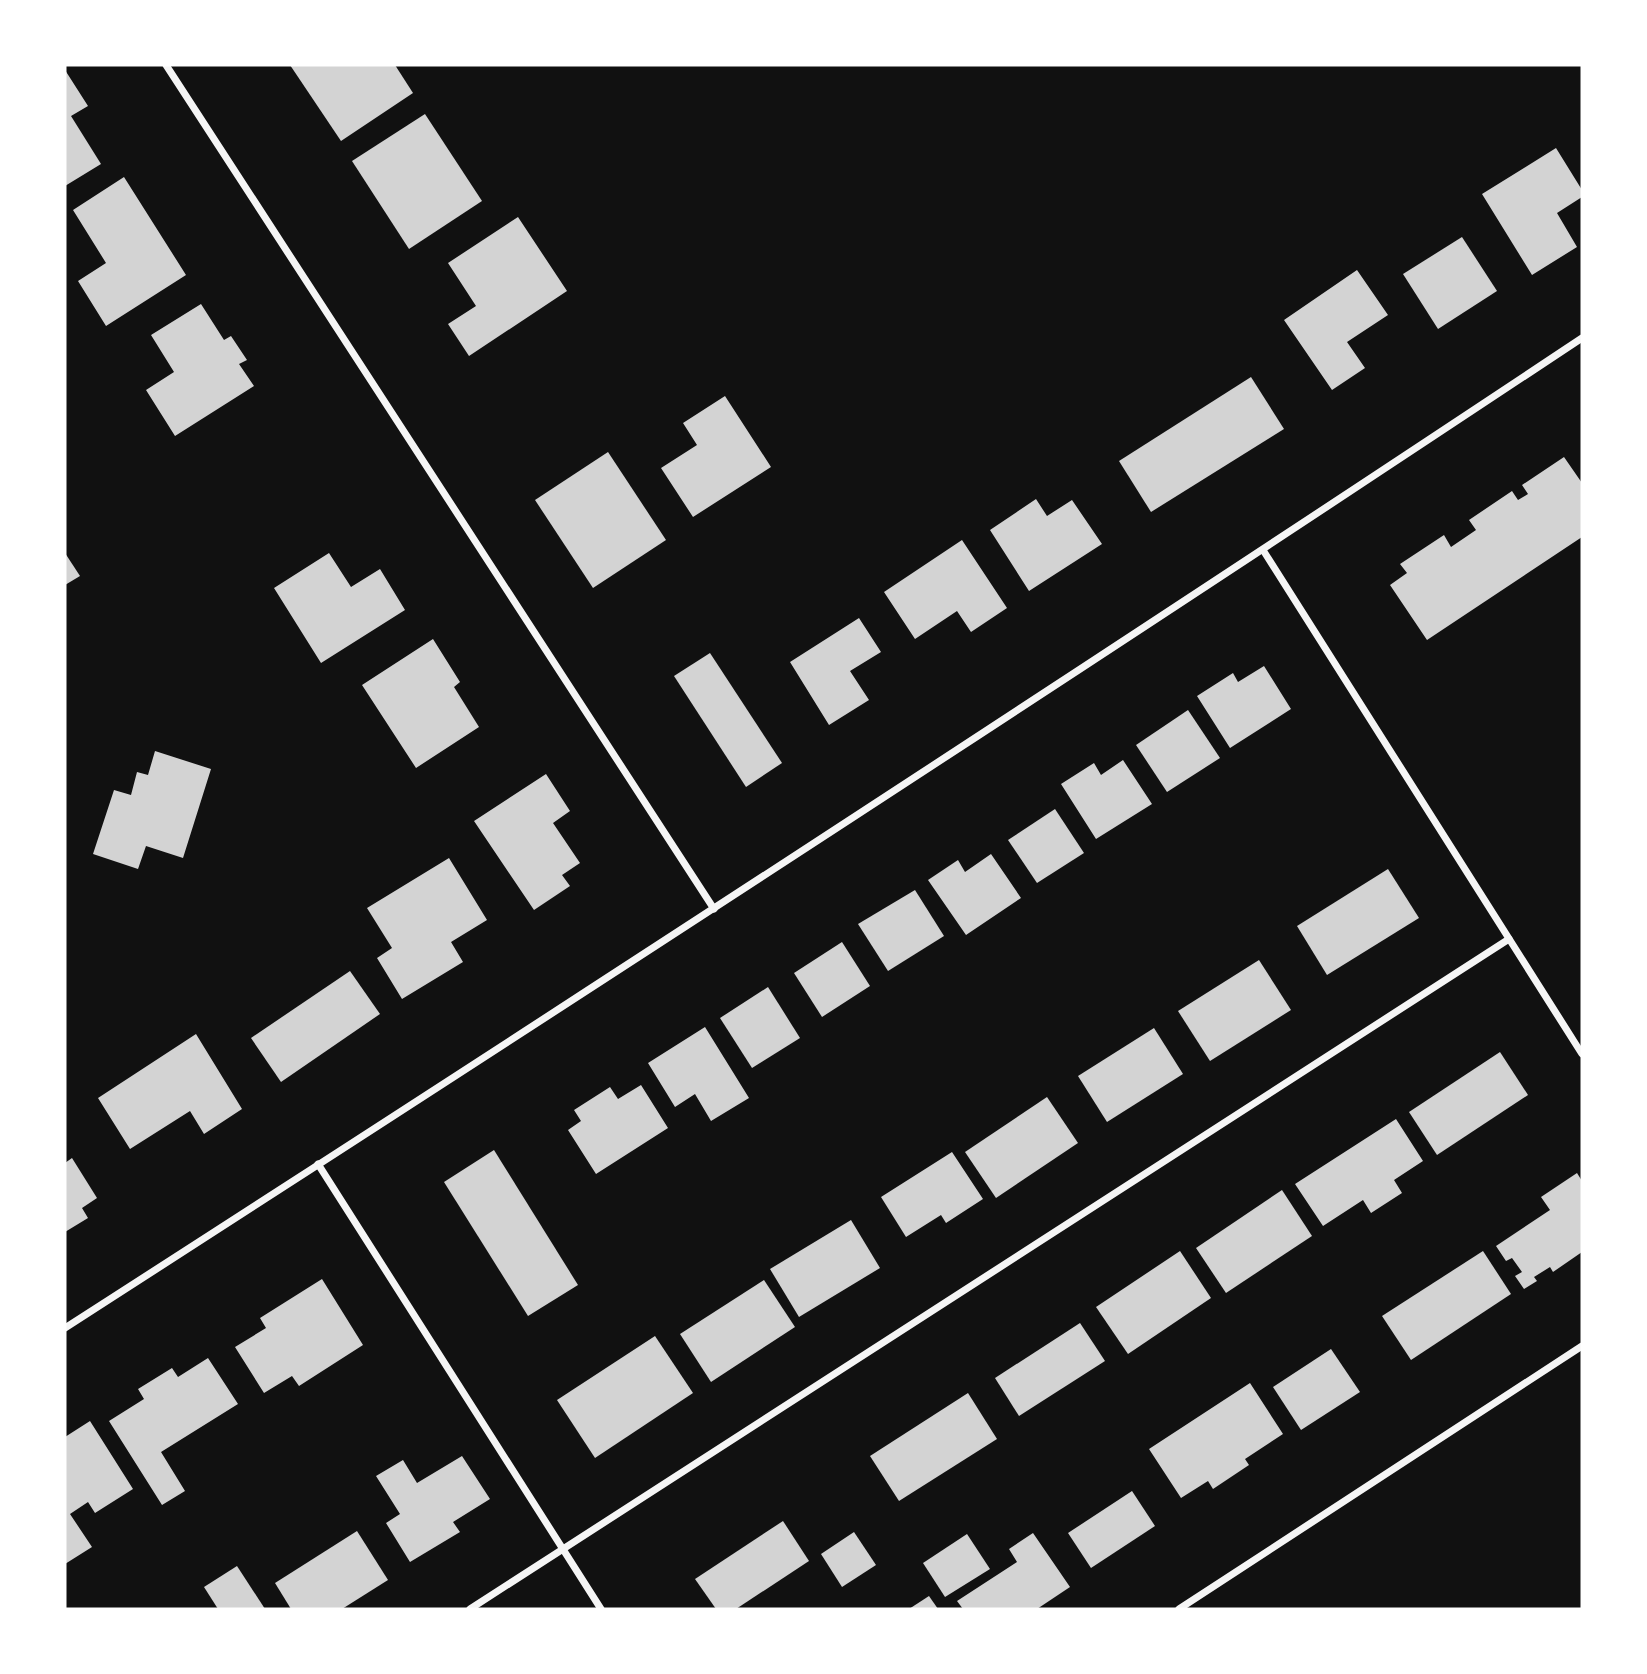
<svg xmlns="http://www.w3.org/2000/svg" width="1647" height="1674" viewBox="0 0 1647 1674" font-family="'Nunito Sans',sans-serif">
	<style>
		.building { fill: #d3d3d3 }
		.lines { fill: none; stroke-linecap: round; stroke-linejoin: round }
		.minor { stroke: #f5f5f5; stroke-width: 7 }
	</style>
	<rect width="100%" height="100%" fill="#111"/>
	<!-- building -->
	<g class="building">
		<polygon points="290,65 395,65 413,93 341,141"/>
		<polygon points="65,70 88,106 71,116 101,164 65,186"/>
		<polygon points="425,114 482,201 409,249 352,161"/>
		<polygon points="1556,148 1582,190 1582,197 1557,213 1577,247 1532,275 1482,194"/>
		<polygon points="124,177 186,275 106,326 78,281 106,263 73,210"/>
		<polygon points="518,217 567,291 469,356 448,324 476,306 448,263"/>
		<polygon points="1462,237 1497,291 1438,329 1403,274"/>
		<polygon points="1357,270 1388,315 1347,342 1365,368 1332,390 1284,320"/>
		<polygon points="201,304 224,340 231,336 247,360 239,364 254,386 175,436 146,390 174,372 151,335"/>
		<polygon points="1251,377 1284,429 1151,512 1119,461"/>
		<polygon points="725,396 771,467 693,517 661,468 697,445 683,423"/>
		<polygon points="608,452 666,540 593,588 535,500"/>
		<polygon points="1564,457 1582,483 1582,537 1427,640 1390,585 1407,573 1400,564 1444,535 1451,547 1476,530 1469,520 1512,491 1518,500 1528,494 1522,485"/>
		<polygon points="1036,499 1047,516 1072,500 1102,544 1029,591 990,530"/>
		<polygon points="962,540 1007,608 971,632 957,611 915,639 884,592"/>
		<polygon points="65,553 80,576 65,585"/>
		<polygon points="329,553 351,587 380,569 405,610 321,663 274,588"/>
		<polygon points="859,618 881,652 850,671 869,700 829,725 790,662"/>
		<polygon points="433,639 460,682 454,687 479,727 416,768 362,685"/>
		<polygon points="710,653 782,763 746,787 674,676"/>
		<polygon points="1264,666 1291,709 1230,748 1197,696 1233,673 1238,682"/>
		<polygon points="1188,710 1220,758 1167,792 1136,745"/>
		<polygon points="155,751 211,769 183,858 146,846 138,869 93,854 114,790 131,795 137,772 148,775"/>
		<polygon points="1123,760 1152,804 1096,839 1061,784 1094,763 1101,775"/>
		<polygon points="546,774 570,811 553,823 580,863 562,875 570,886 534,910 474,821"/>
		<polygon points="1055,809 1084,853 1037,883 1008,840"/>
		<polygon points="991,854 1021,898 966,935 928,880 958,860 965,872"/>
		<polygon points="449,858 487,920 451,942 463,962 402,999 377,958 392,948 367,908"/>
		<polygon points="1388,869 1419,918 1327,975 1297,926"/>
		<polygon points="915,890 944,936 888,971 858,924"/>
		<polygon points="842,942 870,986 822,1017 794,973"/>
		<polygon points="1259,960 1291,1010 1210,1061 1178,1011"/>
		<polygon points="350,971 380,1014 281,1082 251,1038"/>
		<polygon points="768,987 800,1038 752,1068 720,1018"/>
		<polygon points="705,1027 749,1098 711,1121 695,1094 675,1107 648,1063"/>
		<polygon points="1154,1028 1183,1074 1107,1122 1078,1076"/>
		<polygon points="196,1034 242,1109 204,1134 190,1111 130,1149 98,1098"/>
		<polygon points="1500,1052 1528,1095 1437,1155 1409,1112"/>
		<polygon points="641,1085 668,1128 596,1174 568,1130 581,1121 574,1110 610,1087 618,1099"/>
		<polygon points="1047,1097 1078,1143 996,1198 965,1152"/>
		<polygon points="1396,1119 1423,1161 1394,1180 1402,1193 1371,1213 1363,1200 1323,1226 1295,1184"/>
		<polygon points="494,1150 578,1285 528,1316 444,1182"/>
		<polygon points="952,1152 983,1199 946,1223 941,1215 906,1237 881,1197"/>
		<polygon points="72,1158 97,1198 82,1208 88,1218 65,1232 65,1163"/>
		<polygon points="1577,1173 1582,1181 1582,1252 1553,1272 1550,1267 1534,1277 1537,1281 1524,1289 1515,1276 1522,1272 1512,1258 1506,1261 1496,1246 1550,1210 1541,1197"/>
		<polygon points="1282,1190 1312,1236 1226,1293 1196,1248"/>
		<polygon points="851,1220 880,1268 799,1317 770,1269"/>
		<polygon points="1180,1251 1211,1298 1128,1354 1096,1307"/>
		<polygon points="1483,1251 1511,1294 1411,1360 1382,1316"/>
		<polygon points="322,1279 363,1345 299,1386 292,1376 264,1393 235,1347 266,1328 260,1318"/>
		<polygon points="764,1280 795,1327 711,1382 680,1334"/>
		<polygon points="1080,1323 1105,1361 1019,1416 995,1378"/>
		<polygon points="655,1336 693,1393 595,1458 557,1400"/>
		<polygon points="1331,1349 1360,1392 1301,1430 1273,1387"/>
		<polygon points="208,1358 238,1404 161,1452 185,1491 162,1505 109,1421 144,1399 138,1389 172,1368 178,1377"/>
		<polygon points="1250,1383 1283,1434 1245,1459 1249,1465 1213,1489 1208,1481 1181,1498 1149,1449"/>
		<polygon points="968,1393 997,1439 899,1501 870,1456"/>
		<polygon points="90,1421 133,1489 95,1513 88,1502 70,1514 92,1547 65,1564 65,1437"/>
		<polygon points="462,1456 490,1499 453,1522 460,1532 410,1562 386,1523 400,1514 376,1476 403,1460 417,1483"/>
		<polygon points="1132,1491 1155,1526 1091,1568 1068,1533"/>
		<polygon points="783,1521 809,1561 736,1609 716,1609 695,1579"/>
		<polygon points="357,1531 388,1580 342,1609 291,1609 275,1583"/>
		<polygon points="854,1532 876,1565 842,1587 821,1554"/>
		<polygon points="1033,1533 1070,1587 1037,1609 963,1609 957,1601 1017,1562 1009,1549"/>
		<polygon points="967,1534 990,1569 945,1597 923,1563"/>
		<polygon points="237,1566 265,1609 218,1609 204,1587"/>
		<polygon points="929,1596 938,1609 909,1609"/>
	</g>
	<g class="lines">
		<!-- minor -->
		<g class="minor">
			<polyline points="166,65 714,909"/>
			<polyline points="1263,550 1582,1054"/>
			<polyline points="318,1164 601,1609"/>
			<path d="M65,1328C573,1001 1079,672 1582,338"/>
			<polyline points="470,1609 1509,939"/>
			<polyline points="1179,1609 1582,1346"/>
		</g>
	</g>
	<!-- border -->
	<rect width="1647" height="1674" fill="none" stroke="#ffffff" stroke-width="133"/>
</svg>
